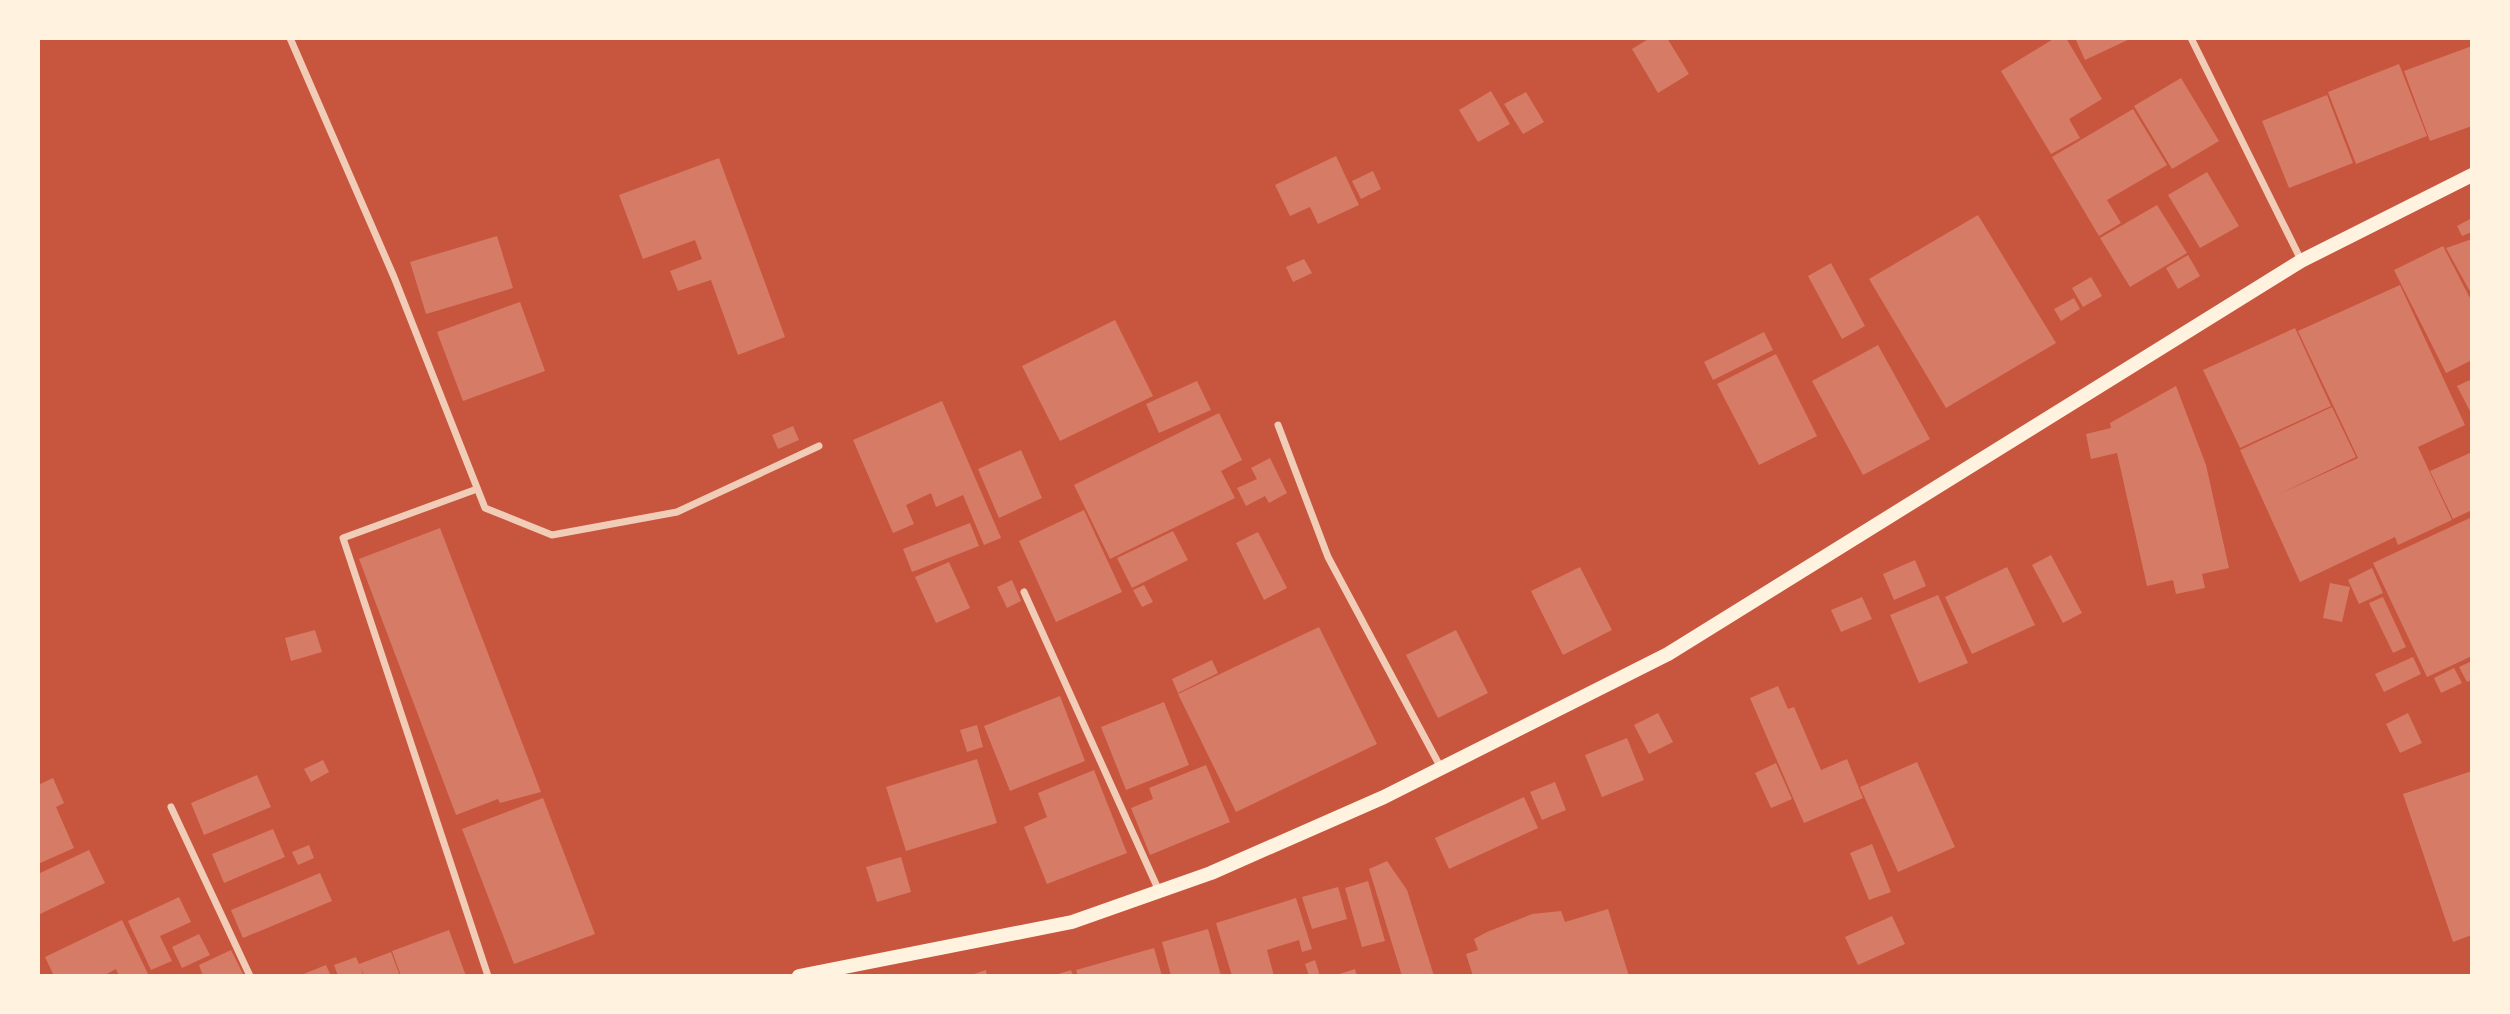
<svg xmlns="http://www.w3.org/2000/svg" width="2510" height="1014" viewBox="0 0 2510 1014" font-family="Cabin,sans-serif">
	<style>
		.building { fill: #d67c66 }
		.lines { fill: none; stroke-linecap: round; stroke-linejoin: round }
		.minor { stroke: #f1ccb7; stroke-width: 7 }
		.secondary { stroke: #fff3e0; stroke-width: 14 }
	</style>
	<rect width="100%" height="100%" fill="#c8553d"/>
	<!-- building -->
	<g class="building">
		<polygon points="1650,38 1667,38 1689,74 1658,93 1632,49"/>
		<polygon points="2055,38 2066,38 2102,99 2069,119 2080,138 2051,154 2001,71"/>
		<polygon points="2075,38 2132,38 2085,60"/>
		<polygon points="2472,46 2472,126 2430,141 2404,71"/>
		<polygon points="2399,64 2427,136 2356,164 2328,92"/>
		<polygon points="2181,78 2219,141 2172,169 2134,106"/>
		<polygon points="1491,91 1510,124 1478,142 1459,110"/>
		<polygon points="1526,92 1544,122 1523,134 1504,104"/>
		<polygon points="2327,95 2353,163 2289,188 2262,121"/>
		<polygon points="2133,109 2167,165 2107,200 2121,223 2099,236 2052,157"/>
		<polygon points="1336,156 1359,205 1318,224 1310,207 1290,216 1275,185"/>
		<polygon points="719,158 785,337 738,355 711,280 678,291 670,271 702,259 695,240 643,259 619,195"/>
		<polygon points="1373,171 1381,189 1361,199 1352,181"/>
		<polygon points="2207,172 2239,226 2200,248 2168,195"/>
		<polygon points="2157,205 2187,253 2130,287 2100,238"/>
		<polygon points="1978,215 2056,343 1946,408 1869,279"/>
		<polygon points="2472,218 2472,232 2462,236 2457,226"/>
		<polygon points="497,236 513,288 426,314 410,262"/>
		<polygon points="2472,239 2472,295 2446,248"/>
		<polygon points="2443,246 2472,302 2472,360 2446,373 2394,270"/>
		<polygon points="2188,255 2200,276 2178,289 2166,268"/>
		<polygon points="1304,259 1312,273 1293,282 1286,267"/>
		<polygon points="1831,263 1865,326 1842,339 1808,276"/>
		<polygon points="2091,277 2102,296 2083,307 2072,288"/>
		<polygon points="2400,285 2465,425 2418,447 2452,520 2398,545 2395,537 2300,582 2240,450 2332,407 2356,457 2275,496 2358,458 2298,331"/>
		<polygon points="2074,298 2080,309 2061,321 2054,309"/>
		<polygon points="520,302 545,371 463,401 437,332"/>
		<polygon points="1115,320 1153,396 1060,441 1022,366"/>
		<polygon points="2295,328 2331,406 2240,448 2203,370"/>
		<polygon points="1764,332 1773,350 1713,380 1704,362"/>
		<polygon points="1878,345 1930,439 1863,475 1812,381"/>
		<polygon points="1776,354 1817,436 1759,465 1717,384"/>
		<polygon points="2472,379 2472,415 2457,386"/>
		<polygon points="1197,381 1211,410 1159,433 1146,404"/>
		<polygon points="2176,386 2206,465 2229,568 2202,574 2205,588 2176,594 2173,580 2147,586 2117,453 2091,459 2086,434 2111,428 2110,423"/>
		<polygon points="942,401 1001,538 984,545 963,495 936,507 931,493 906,505 914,524 893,533 853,440"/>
		<polygon points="1219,413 1242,460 1221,471 1235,498 1110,559 1074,485"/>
		<polygon points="793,426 799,440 778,449 772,435"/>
		<polygon points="1021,450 1042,498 999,518 978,469"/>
		<polygon points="2472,452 2472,510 2453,519 2430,471"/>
		<polygon points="1270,458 1287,493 1269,503 1265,496 1246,506 1237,488 1257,479 1251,468"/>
		<polygon points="1084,510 1122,592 1056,622 1019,541"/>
		<polygon points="2472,517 2472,656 2427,677 2373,563"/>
		<polygon points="970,523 979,546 912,572 903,549"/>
		<polygon points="440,528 541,792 500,803 498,799 456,815 359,559"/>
		<polygon points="1173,531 1188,560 1132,588 1117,558"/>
		<polygon points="1258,532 1287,588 1264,600 1236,543"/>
		<polygon points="2051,555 2082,613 2063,623 2032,565"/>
		<polygon points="1915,560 1926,586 1894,600 1883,574"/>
		<polygon points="949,562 970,608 936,623 915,577"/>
		<polygon points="1580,567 1612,630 1563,655 1531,591"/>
		<polygon points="2007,567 2035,625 1972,654 1945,597"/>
		<polygon points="2372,568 2383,593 2359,604 2348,580"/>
		<polygon points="1012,580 1021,601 1007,608 997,587"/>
		<polygon points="2330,583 2350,587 2342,622 2323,618"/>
		<polygon points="1144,585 1153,602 1142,607 1133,590"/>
		<polygon points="1938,595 1968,663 1919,683 1890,615"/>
		<polygon points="1862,597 1872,619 1841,632 1831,610"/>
		<polygon points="2383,597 2406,647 2393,653 2369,603"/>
		<polygon points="1319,627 1377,744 1236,812 1178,694"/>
		<polygon points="315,630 322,652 291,661 285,638"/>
		<polygon points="1456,630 1488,693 1438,718 1406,655"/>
		<polygon points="2413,657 2421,674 2384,692 2375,674"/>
		<polygon points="1212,660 1218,673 1178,693 1172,679"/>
		<polygon points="2472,661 2472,680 2467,682 2459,667"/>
		<polygon points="2454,668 2462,683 2441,693 2434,678"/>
		<polygon points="1778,686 1788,709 1794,707 1821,770 1847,759 1863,798 1804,823 1750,698"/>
		<polygon points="1060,696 1085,761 1010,791 984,726"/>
		<polygon points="1164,702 1189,765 1126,790 1101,727"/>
		<polygon points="1658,713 1673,742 1649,754 1634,725"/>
		<polygon points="2408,713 2422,743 2400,753 2386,724"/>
		<polygon points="977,725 983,747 967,752 960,730"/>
		<polygon points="1627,738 1644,780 1602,797 1585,755"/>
		<polygon points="977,759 997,823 906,851 886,787"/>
		<polygon points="323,760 329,772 311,782 304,769"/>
		<polygon points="1917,762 1955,847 1898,872 1860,787"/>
		<polygon points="1776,763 1792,799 1771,808 1755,773"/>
		<polygon points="1206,765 1230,822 1150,855 1131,808 1153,799 1149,788"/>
		<polygon points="1094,770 1127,853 1047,884 1024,827 1047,817 1038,793"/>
		<polygon points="2472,771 2472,935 2453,942 2403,794"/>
		<polygon points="257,775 271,807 204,835 191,803"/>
		<polygon points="53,778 64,803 56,807 74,848 38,864 38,785"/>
		<polygon points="1555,782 1566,810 1542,820 1530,792"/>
		<polygon points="1524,797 1538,828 1449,869 1435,838"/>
		<polygon points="543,798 595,934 514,964 462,829"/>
		<polygon points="273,829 285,857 224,883 212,854"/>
		<polygon points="1872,844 1891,892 1869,900 1850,853"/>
		<polygon points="309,845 314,858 298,865 292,852"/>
		<polygon points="89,850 105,883 40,914 38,874"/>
		<polygon points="901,857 911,892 877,902 866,867"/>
		<polygon points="1387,861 1407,890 1434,976 1402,976 1369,869"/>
		<polygon points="320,873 332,901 243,938 231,910"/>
		<polygon points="1368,881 1385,941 1362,947 1345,888"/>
		<polygon points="1338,887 1347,919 1312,929 1302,897"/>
		<polygon points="179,897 191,922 160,936 172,961 151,970 128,921"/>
		<polygon points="1296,898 1312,949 1302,952 1299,940 1267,950 1274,976 1232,976 1216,923"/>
		<polygon points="1608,909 1629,976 1473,976 1466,954 1478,950 1474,939 1487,932 1532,914 1561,911 1565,922"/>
		<polygon points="1892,916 1905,944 1858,965 1845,937"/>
		<polygon points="122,920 149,976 119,976 116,969 103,976 54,976 45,957"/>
		<polygon points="1208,929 1221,976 1171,976 1162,942"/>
		<polygon points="449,930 466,976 401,976 392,951"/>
		<polygon points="199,934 210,955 182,968 172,947"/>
		<polygon points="1154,948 1162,976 1078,976 1076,970"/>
		<polygon points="231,950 243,974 203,976 199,965"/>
		<polygon points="391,952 400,976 364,976 361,968 363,976 338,976 334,965 356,957 359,964"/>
		<polygon points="1315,960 1320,976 1309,976 1305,964"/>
		<polygon points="326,965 331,976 301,976 301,975"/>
		<polygon points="1355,969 1357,976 1336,976 1336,975"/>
		<polygon points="986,970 987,976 971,976 971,975"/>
		<polygon points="1071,970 1073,976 1056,976 1055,975"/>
	</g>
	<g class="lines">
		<!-- minor -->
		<g class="minor">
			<polyline points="290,38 394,277 485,508 552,535 677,512 819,446"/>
			<polyline points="2191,38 2301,260"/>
			<polyline points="1278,425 1328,557 1441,768"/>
			<polyline points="477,489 343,538 488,976"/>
			<polyline points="1024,592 1159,891"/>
			<polyline points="171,807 250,976"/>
		</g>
		<!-- secondary -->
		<polyline class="secondary" points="799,976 1072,922 1211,873 1384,797 1668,654 2301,261 2472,175"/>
	</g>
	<!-- border -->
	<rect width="2510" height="1014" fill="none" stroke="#fff3e0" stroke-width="80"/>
</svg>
